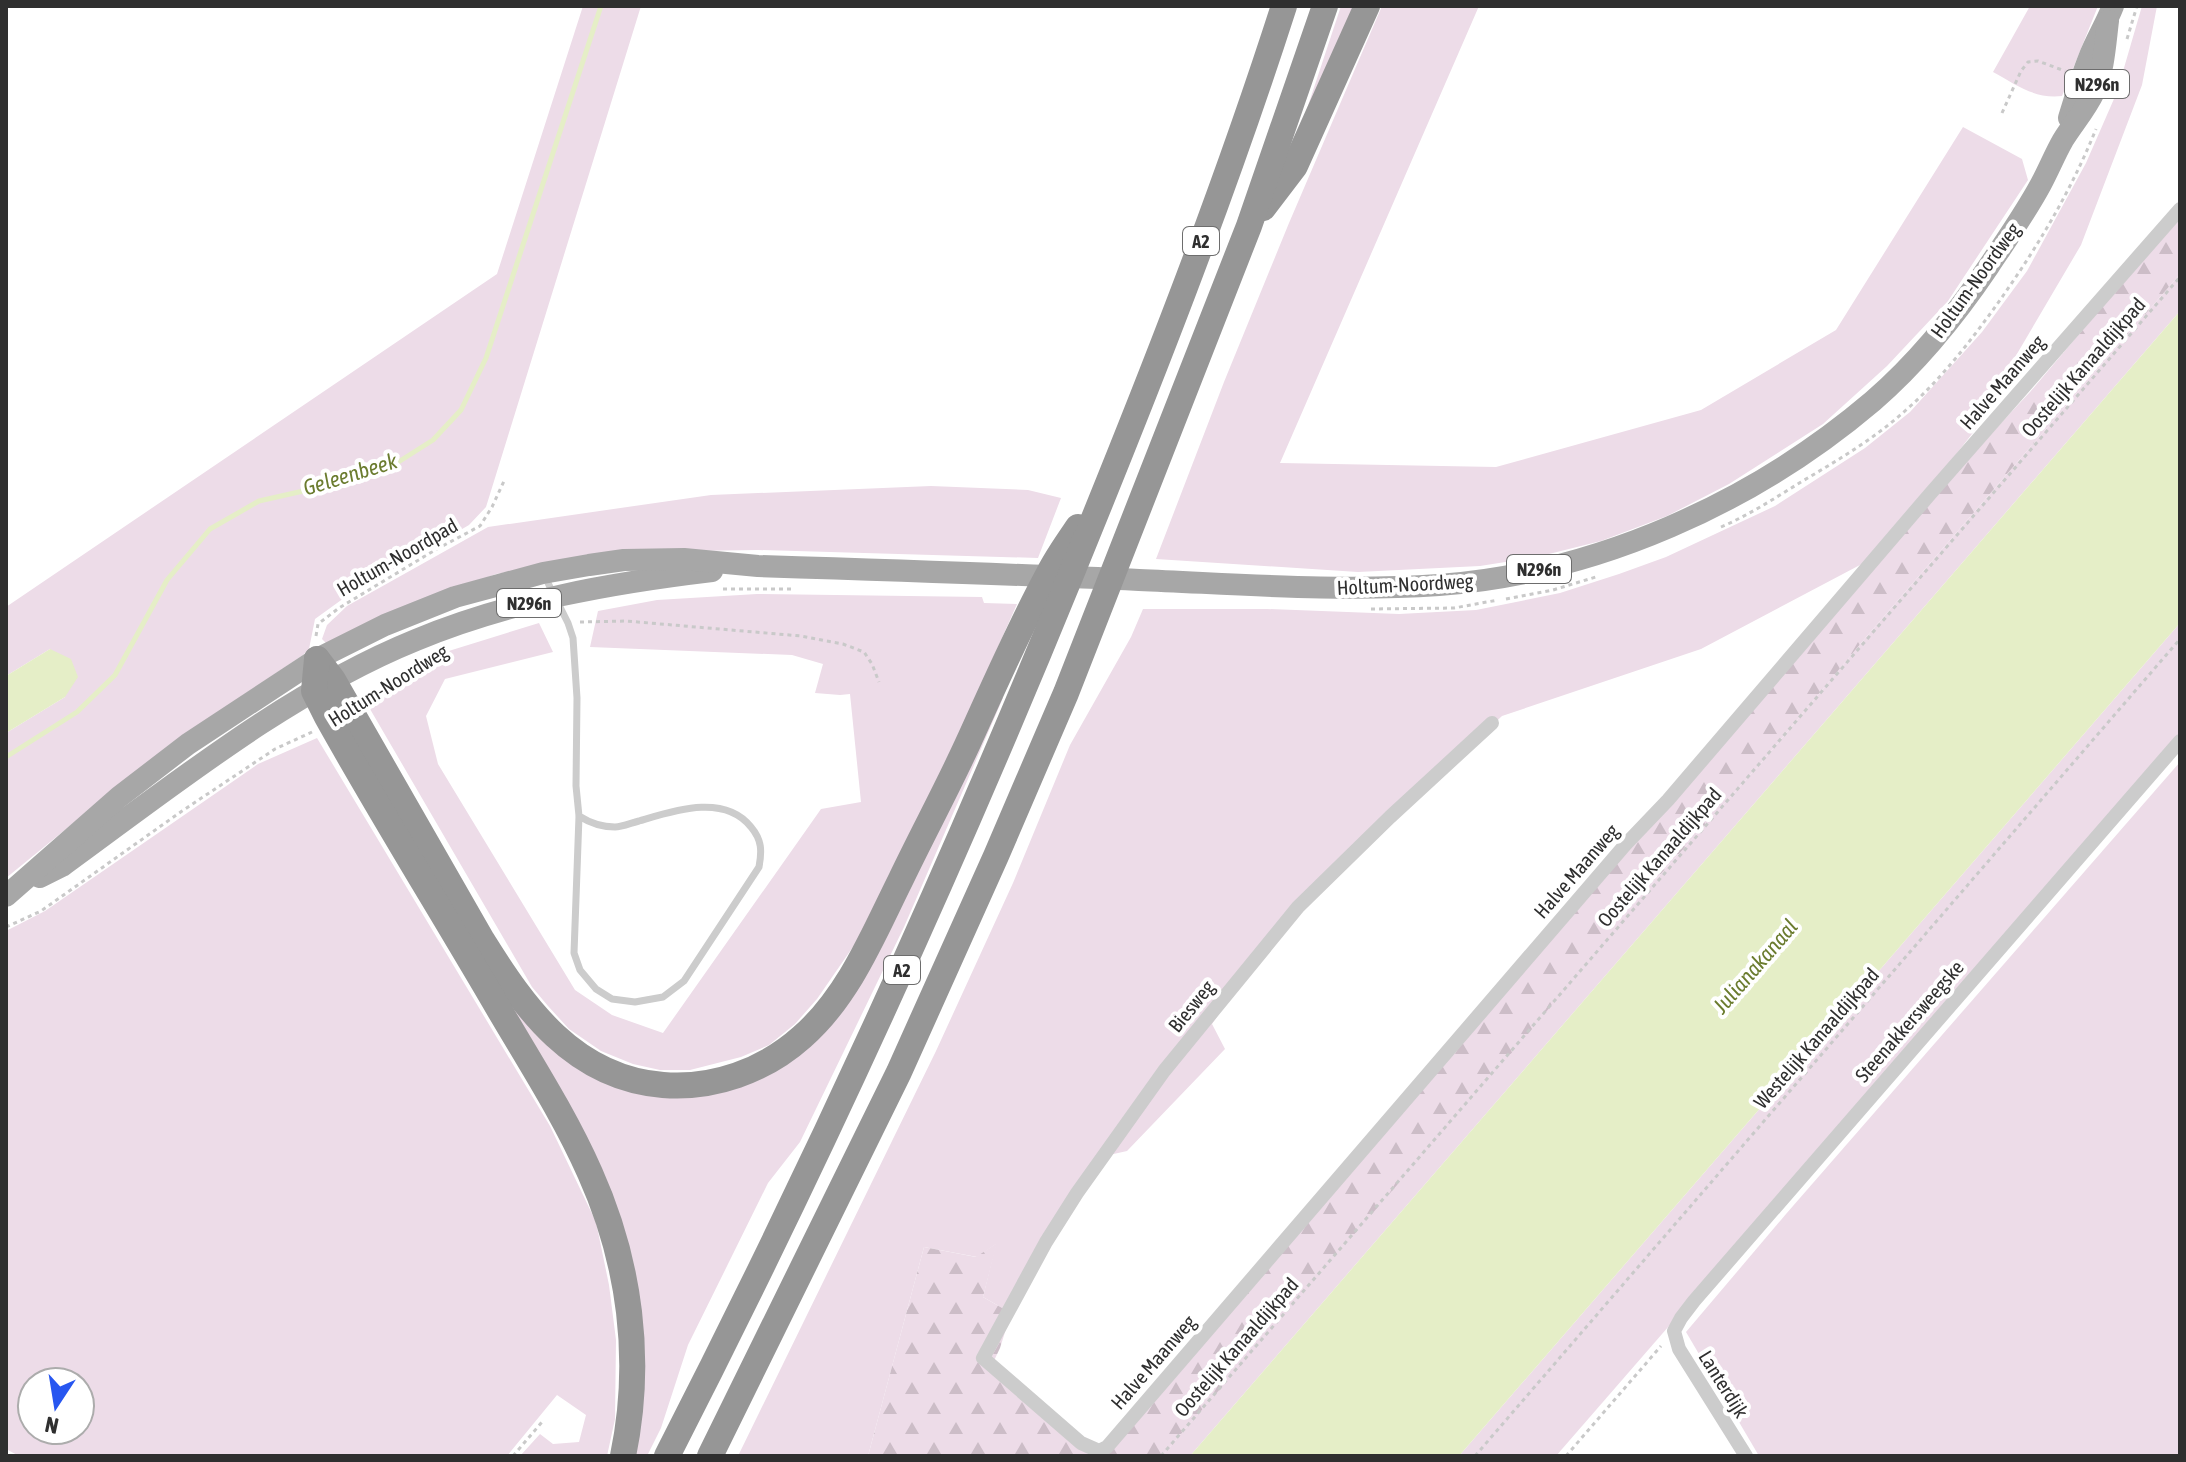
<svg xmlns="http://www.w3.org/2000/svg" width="2186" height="1462" viewBox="0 0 2186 1462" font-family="'Asap Condensed',sans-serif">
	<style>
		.grass { fill: #eddce8; fill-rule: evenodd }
		.forest { fill: url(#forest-firs) }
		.water { fill: #e5eec7 }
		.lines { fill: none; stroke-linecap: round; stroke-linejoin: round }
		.stream { stroke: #e5eec7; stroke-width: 5 }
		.path { stroke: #c9c9c9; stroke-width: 3; stroke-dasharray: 4 4; stroke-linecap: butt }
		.lane { stroke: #ccc; stroke-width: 7 }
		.street { stroke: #ccc; stroke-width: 14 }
		.primary { stroke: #a7a7a7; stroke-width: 22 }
		.highway { stroke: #969696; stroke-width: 26 }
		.labels { text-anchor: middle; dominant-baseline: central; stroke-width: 8; stroke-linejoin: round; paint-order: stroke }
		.shield { fill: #fff; stroke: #6d6d6d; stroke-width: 2 }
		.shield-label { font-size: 18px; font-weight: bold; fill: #2f2f2f }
		.street-label { font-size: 20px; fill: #2f2f2f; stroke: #fff }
		.water-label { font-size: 22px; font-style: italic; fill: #6b7c2f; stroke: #fff }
	</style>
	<defs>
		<pattern id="forest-firs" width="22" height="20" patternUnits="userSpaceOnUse" patternTransform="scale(2)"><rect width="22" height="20" fill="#eddce8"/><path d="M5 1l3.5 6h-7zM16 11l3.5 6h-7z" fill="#ccbdc7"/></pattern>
	</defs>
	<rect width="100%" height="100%" fill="#fff"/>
	<!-- grass -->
	<g class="grass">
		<polygon points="583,6 641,6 486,507 469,525 344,598 315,619 309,649 303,655 169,745 6,878 6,733 65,697 50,649 6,676 6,607 497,274"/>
		<polygon points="1341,6 1355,6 1294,148"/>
		<polygon points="1382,6 1479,6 1280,463 1496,467 1701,410 1836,330 1963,127 2022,159 2028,180 1948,301 1887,366 1823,424 1729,484 1667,516 1601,541 1537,557 1480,566 1358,572 1156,559 1224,382 1289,223"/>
		<path d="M2030,6H2098L2062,96C2034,99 2017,85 1993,72Z"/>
		<polygon points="2142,6 2157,6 2142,85 2081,245 2011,364 2016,367 2024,367 1877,556 1701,649 1502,716 1409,805 1263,951 1212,1024 1225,1049 1127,1151 1109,1155 1076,1203 1011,1313 983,1297 996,1244 977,1257 924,1247 868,1456 738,1456 936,1051 1013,883 1070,745 1131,637 1143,609 1267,609 1399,614 1476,610 1560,593 1619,574 1666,557 1775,506 1865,448 1910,412 1982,332 2027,271 2086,163 2117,92"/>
		<polygon points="2180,274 2180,311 1190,1456 1162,1456 1445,1128 1640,897 1762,762 1867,636"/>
		<polygon points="931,486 1028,490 1061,498 1038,558 758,550 617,552 496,574 411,606 327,644 322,639 327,625 347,606 488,527 711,495"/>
		<polygon points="757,594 982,597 984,603 1017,604 888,896 817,999 795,1024 769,1045 741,1057 690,1070 660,1070 633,1064 601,1051 569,1029 548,1006 532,987 370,709 439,654 539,623 553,652 445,679 426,716 438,764 575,990 612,1015 663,1033 821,809 861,802 850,694 840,695 815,693 823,664 792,655 590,647 598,611 657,600"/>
		<polygon points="2180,623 2180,738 1556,1456 1459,1456"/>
		<polygon points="1000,697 1003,698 904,927 800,1142 768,1183 688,1345 661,1428 647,1456 630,1456 627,1263 400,806 532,1022 639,1088 790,1057"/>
		<path d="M317,738L550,1126L596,1222L609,1285L616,1340L615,1419L607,1456H520L540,1434L553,1444L579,1442L586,1415L557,1395L507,1456H19L6,1449V931L45,911L258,764ZM32,1382H80V1430H32Z"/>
		<polygon points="2180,762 2180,1456 1759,1456 1686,1332 1786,1214"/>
	</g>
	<!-- forest -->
	<polygon class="forest" points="2180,215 2180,274 1867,636 1762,762 1640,897 1528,1034 1162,1456 868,1456 924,1247 976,1257 997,1243 983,1297 1011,1313 1000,1348 992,1365 1101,1454 1877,556 2030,392"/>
	<!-- water -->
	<g class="water">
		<polygon points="2180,311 2180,623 1459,1456 1190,1456"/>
		<polygon points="50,649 71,659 78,677 65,697 6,733 6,676"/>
	</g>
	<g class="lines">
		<!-- stream -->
		<polyline class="stream" points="6,757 77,712 115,675 167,580 210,529 259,501 321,487 392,466 433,440 461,410 486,358 601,6"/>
		<!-- path -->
		<g class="path">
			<polyline points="2127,39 2137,6"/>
			<polyline points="2002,113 2021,71 2028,62 2038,61 2065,71"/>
			<path d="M1721,527C1749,515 1775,498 1801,482C1838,460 1874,439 1906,410C1938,382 1965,348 1990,314C2032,256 2069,196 2096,129"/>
			<polyline points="723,589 795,589"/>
			<polyline points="1506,599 1553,590 1599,576"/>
			<polyline points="1371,609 1454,608 1498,600"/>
			<polyline points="580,622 626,621 801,636 843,644 864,652 872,664 879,682"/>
			<polyline points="316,636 318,624 339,608 435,550 480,526 492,507 504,481"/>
			<polyline points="371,699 419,662"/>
			<polyline points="6,927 41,911 182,811 275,749 312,732"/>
			<polyline points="513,1456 542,1422"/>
			<polyline points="1161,1456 2180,277"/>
			<polyline points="1475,1456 2180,639"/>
			<polyline points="1566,1456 1661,1346"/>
		</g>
		<!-- lane -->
		<path class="lane" d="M544,575L568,623L573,638L577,698L576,786L579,816L574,953L580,970L596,989L612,999L635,1002L663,997L684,981L759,867C762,851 762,840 751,827C724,793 673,811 639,821C631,823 622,827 615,827C602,827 590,823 579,816"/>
		<!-- street -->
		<g class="street">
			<polyline points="1492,723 1390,817 1298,907 1164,1071 1077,1193 1046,1242 983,1358 1081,1443 1099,1451 1107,1447 1625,845 1668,800 1930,494 2180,209"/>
			<polyline points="1746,1456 1679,1349 1674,1331 1681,1318 1694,1301 2180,741"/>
		</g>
		<!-- primary -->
		<g class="primary">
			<path d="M2069,118C2075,98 2081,78 2089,58C2096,40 2106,24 2113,6"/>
			<path d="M40,877L62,866C172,786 290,691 416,640C510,601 611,583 712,571"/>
			<path d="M6,896L119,797L188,744L317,659L385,625L455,597L543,573L589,565L624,560L684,559L758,566C885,570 1012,574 1139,580C1239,584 1339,592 1439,585C1597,573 1753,503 1873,401C1918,362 1956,315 1989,266C2007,239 2026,212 2041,184C2049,169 2055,154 2063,140C2073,124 2086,109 2094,92C2104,70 2105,45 2108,21"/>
		</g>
		<!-- highway -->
		<g class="highway">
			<polyline points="1263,208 1295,166 1367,6"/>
			<path d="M317,659L333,680L482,940C525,1009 574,1078 663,1085C713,1089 764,1071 802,1037C849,996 874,933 901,879C923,833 947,789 968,743C994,686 1019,628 1049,573C1057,557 1068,542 1078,527"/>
			<path d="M317,659L314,691L327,717C380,812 438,905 493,999C526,1056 563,1112 590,1173C630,1262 643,1360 623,1456"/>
			<path d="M667,1456C814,1169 948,876 1070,577C1147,389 1222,199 1284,6"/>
			<polyline points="710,1456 899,1072 996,856 1066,693 1249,226 1325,6"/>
		</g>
	</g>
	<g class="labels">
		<!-- shield labels -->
		<g class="shield">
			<rect x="2065" y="70" width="64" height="28" rx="6"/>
			<rect x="1183" y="227" width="36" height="28" rx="6"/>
			<rect x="1507" y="555" width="64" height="28" rx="6"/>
			<rect x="497" y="589" width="64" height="28" rx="6"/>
			<rect x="884" y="956" width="36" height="28" rx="6"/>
		</g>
		<g class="shield-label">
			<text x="2097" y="84">N296n</text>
			<text x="1201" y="241">A2</text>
			<text x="1539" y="569">N296n</text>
			<text x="529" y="603">N296n</text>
			<text x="902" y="970">A2</text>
		</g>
		<!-- street labels -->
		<g class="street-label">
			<text transform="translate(1975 280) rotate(-54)">Holtum-Noordweg</text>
			<text transform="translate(2083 367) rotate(-49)">Oostelijk Kanaaldijkpad</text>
			<text transform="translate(2002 382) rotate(-49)">Halve Maanweg</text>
			<text transform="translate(397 557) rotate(-30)">Holtum-Noordpad</text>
			<text transform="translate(1405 584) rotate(-3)">Holtum-Noordweg</text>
			<text transform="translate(388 685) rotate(-32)">Holtum-Noordweg</text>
			<text transform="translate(1659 857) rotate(-49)">Oostelijk Kanaaldijkpad</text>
			<text transform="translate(1576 871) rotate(-49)">Halve Maanweg</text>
			<text transform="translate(1191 1006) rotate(-51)">Biesweg</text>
			<text transform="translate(1909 1021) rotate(-49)">Steenakkersweegske</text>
			<text transform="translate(1816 1038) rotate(-49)">Westelijk Kanaaldijkpad</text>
			<text transform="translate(1236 1347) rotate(-49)">Oostelijk Kanaaldijkpad</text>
			<text transform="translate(1153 1362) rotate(-49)">Halve Maanweg</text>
			<text transform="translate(1724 1384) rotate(58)">Lanterdijk</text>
		</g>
		<!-- water labels -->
		<g class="water-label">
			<text transform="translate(350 474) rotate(-17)">Geleenbeek</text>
			<text transform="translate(1755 966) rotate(-49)">Julianakanaal</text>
		</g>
	</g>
	<!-- border -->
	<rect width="2186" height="1462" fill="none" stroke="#2f2f2f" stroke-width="16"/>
	<!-- north arrow -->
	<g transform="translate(56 1406) rotate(192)"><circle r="38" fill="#ffffff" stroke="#acacac" stroke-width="2"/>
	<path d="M0-6L14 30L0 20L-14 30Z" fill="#2756f0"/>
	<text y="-12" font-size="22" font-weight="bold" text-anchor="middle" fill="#2f2f2f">N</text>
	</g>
</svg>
